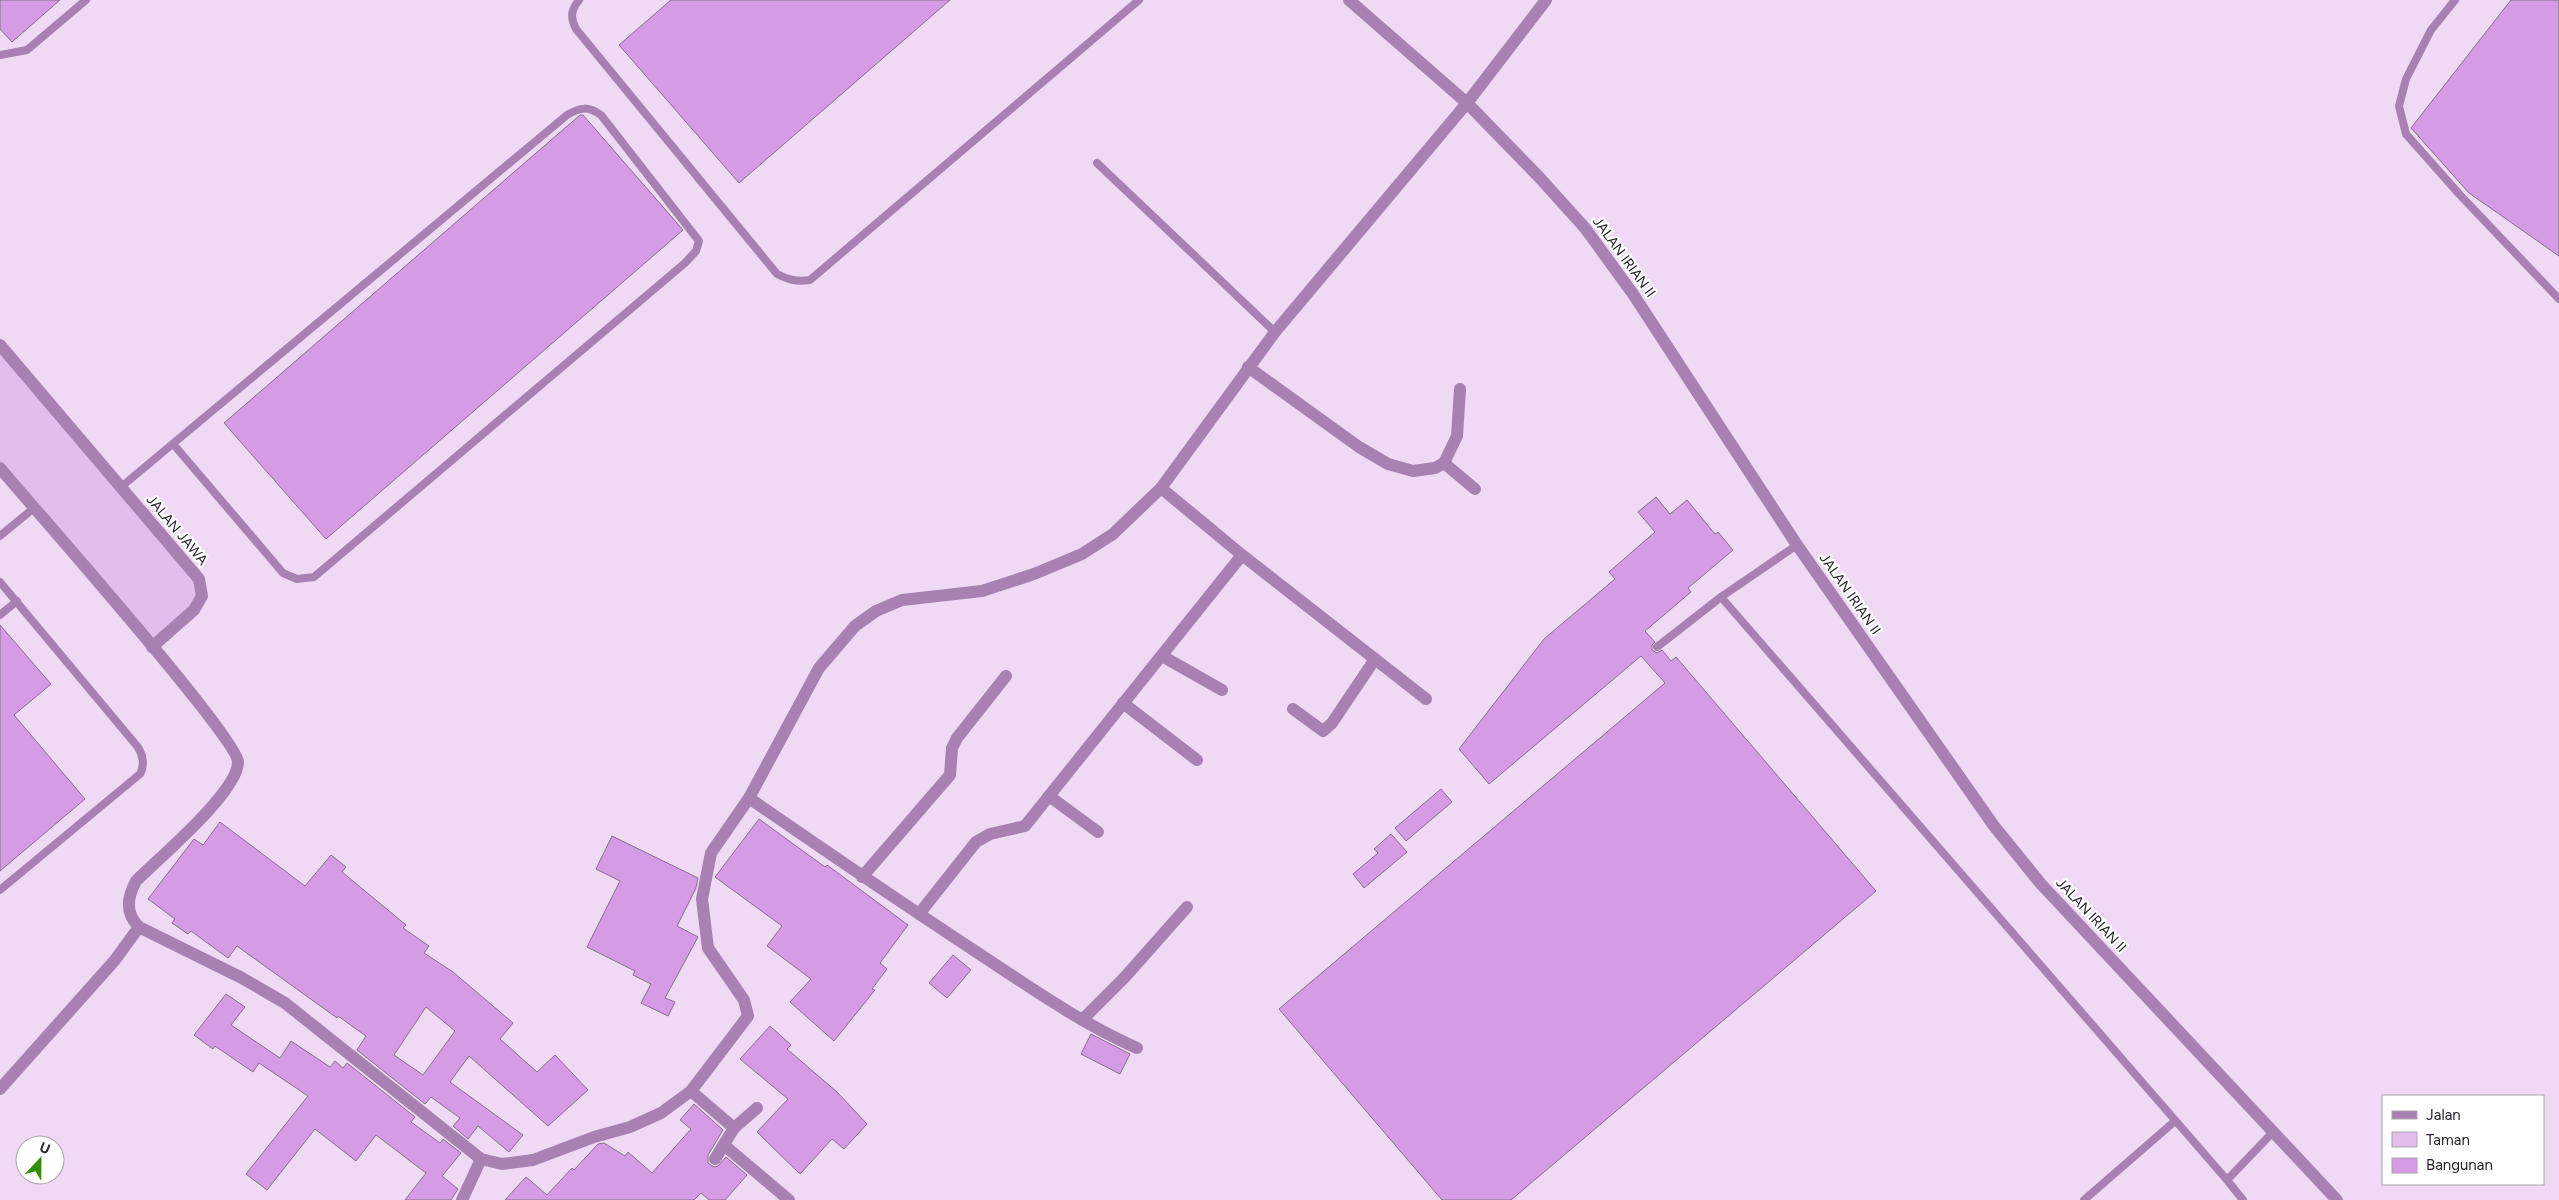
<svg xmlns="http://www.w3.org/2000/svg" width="2559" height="1200" viewBox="0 0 2559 1200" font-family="Figtree,sans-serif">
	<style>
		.green { fill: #e3bded }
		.building { fill: #d69be5; stroke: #847089; fill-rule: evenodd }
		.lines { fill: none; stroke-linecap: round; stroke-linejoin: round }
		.service { stroke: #a781b1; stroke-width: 8 }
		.minor { stroke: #a781b1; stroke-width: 12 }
		.labels { text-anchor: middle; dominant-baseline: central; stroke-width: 4.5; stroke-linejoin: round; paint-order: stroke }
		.street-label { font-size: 14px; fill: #28202a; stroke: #fff }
	</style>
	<rect width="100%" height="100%" fill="#efd9f5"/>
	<!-- green -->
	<polygon class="green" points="0,345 199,579 202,596 152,647 0,468"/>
	<!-- building -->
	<g class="building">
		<polygon points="0,0 60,0 12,42 0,29"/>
		<polygon points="671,0 950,0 739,183 619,45"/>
		<polygon points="2511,0 2559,0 2559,256 2469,193 2411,128"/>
		<polygon points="580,115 583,115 683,230 326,539 224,423"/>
		<polygon points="1656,497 1670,514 1687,500 1715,534 1718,532 1733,550 1688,588 1691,592 1645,631 1655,642 1652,645 1652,650 1657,653 1662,650 1671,661 1676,657 1876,891 1511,1200 1442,1200 1279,1009 1665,683 1641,656 1489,784 1459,749 1544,639 1615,579 1609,572 1655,532 1638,512"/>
		<polygon points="0,625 51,684 14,715 85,799 0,871"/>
		<polygon points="1441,789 1452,802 1406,841 1395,828"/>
		<polygon points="759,819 825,867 827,865 908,925 880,963 887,969 872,989 875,990 834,1041 790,1002 811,979 767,946 782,926 715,877"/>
		<path d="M220,822L305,886L331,855L346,867L342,872L406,925L403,928L429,946L424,953L453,972L513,1023L500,1039L537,1072L555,1055L588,1090L548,1126L469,1056L450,1082L523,1135L509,1152L478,1126L468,1139L453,1126L460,1118L431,1097L425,1104L357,1050L366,1036L338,1016L337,1018L237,946L228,958L191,931L188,934L172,923L175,919L148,899L194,839L203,845ZM426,1007L455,1031L423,1075L394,1055Z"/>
		<polygon points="1391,834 1407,852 1364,888 1353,874 1378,853 1374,849"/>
		<polygon points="612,836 698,878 696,888 677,926 698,937 665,998 675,1002 668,1016 641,1003 651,984 633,975 635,971 587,947 620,881 596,869"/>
		<polygon points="953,955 971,970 947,998 929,983"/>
		<polygon points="226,994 245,1007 231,1025 280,1058 291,1041 330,1067 335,1061 343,1068 347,1063 415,1117 411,1122 440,1143 443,1139 461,1153 442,1176 458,1189 451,1200 405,1200 426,1173 376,1135 356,1161 315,1129 267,1190 246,1174 308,1096 259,1063 253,1072 215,1046 213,1049 194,1035"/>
		<polygon points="770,1026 791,1045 787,1049 837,1092 867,1124 844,1149 832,1139 800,1174 757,1132 788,1099 740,1059"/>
		<polygon points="1091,1034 1130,1054 1120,1074 1081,1054"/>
		<polygon points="694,1104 723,1130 708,1155 708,1163 714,1167 718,1166 726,1157 747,1175 725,1200 709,1200 701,1193 694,1200 505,1200 526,1177 547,1195 572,1168 574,1170 598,1144 604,1143 625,1156 628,1152 652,1173 691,1129 680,1120"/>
	</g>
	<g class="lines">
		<!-- service -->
		<g class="service">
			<path d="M579,0C571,10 570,17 576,29L777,274C789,280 797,282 810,280L1139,0"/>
			<polyline points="2455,0 2431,30 2406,79 2399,106 2406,134 2460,195 2559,299"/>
			<polyline points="0,55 27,50 86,0"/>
			<polyline points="1097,163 1275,332"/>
			<path d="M121,487L567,115C581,107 588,106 601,115L699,241L696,251L685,263L314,577L297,579L283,573L174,445"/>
			<polyline points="0,536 34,508"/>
			<path d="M0,582L137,746C143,754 145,765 140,774L0,890"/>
			<polyline points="1721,597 2227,1180"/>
			<polyline points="0,615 17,601"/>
			<polyline points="1657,647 1721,597 1797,545"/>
			<polyline points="2084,1200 2175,1121"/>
			<polyline points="2243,1200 2227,1180 2274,1131"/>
		</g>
		<!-- minor -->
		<g class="minor">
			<polyline points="1349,0 1467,103 1539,177 1585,228 1633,294 1797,545 1994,826 2041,884 2337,1200"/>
			<polyline points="0,345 199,579 202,596 194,610 152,647"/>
			<polyline points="1248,367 1359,447 1388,464 1413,471 1435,468 1444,463 1475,489"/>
			<polyline points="1444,463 1457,436 1460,389"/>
			<path d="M0,468C31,505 237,737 238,762C238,792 159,858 136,881C127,898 125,913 139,927L115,960L0,1089"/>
			<polyline points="1161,488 1242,555 1426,699"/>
			<polyline points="1162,656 1222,690"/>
			<polyline points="1123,703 1197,760"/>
			<polyline points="1293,709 1323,731 1332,723 1375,659"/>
			<polyline points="1049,796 1098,832"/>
			<path d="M749,798C827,852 905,905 984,957C1034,990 1083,1024 1137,1048"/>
			<polyline points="862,877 950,775 952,748 957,738 1006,676"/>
			<polyline points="919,914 976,842 990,834 1025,826 1242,555"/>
			<polyline points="139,927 242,978 285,1003 481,1159 502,1164 533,1160 594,1137 630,1127 661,1113 691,1091 748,1016 744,1000 708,948 702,899 711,853 749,798 819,668 855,626 876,611 902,600 982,591 1034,574 1082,554 1113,534 1161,488 1275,332 1467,103 1546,0"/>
			<polyline points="1082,1020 1125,977 1187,907"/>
			<polyline points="691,1091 734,1128 757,1108"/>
			<polyline points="724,1145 789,1200"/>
			<polyline points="715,1159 734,1128"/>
			<polyline points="462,1200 481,1159"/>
		</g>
	</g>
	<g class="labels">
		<!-- street labels -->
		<g class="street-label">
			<text transform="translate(1624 257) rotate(54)">JALAN IRIAN II</text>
			<text transform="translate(177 530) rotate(50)">JALAN JAWA</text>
			<text transform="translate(1850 594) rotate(55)">JALAN IRIAN II</text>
			<text transform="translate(2091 915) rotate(47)">JALAN IRIAN II</text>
		</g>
	</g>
	<!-- legend -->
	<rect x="2382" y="1095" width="162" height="90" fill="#ffffff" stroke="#a9a6aa"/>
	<rect x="2392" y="1111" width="25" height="8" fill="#a781b1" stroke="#a9a6aa"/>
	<text x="2426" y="1120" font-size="15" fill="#28202a">Jalan</text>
	<rect x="2392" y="1132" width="25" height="15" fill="#e3bded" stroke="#a9a6aa"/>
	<text x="2426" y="1145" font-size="15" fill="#28202a">Taman</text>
	<rect x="2392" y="1158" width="25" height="15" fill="#d69be5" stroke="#a9a6aa"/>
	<text x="2426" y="1170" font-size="15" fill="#28202a">Bangunan</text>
	<!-- north arrow -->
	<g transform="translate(40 1160) rotate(22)"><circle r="24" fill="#ffffff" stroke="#a9a6aa"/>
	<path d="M0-4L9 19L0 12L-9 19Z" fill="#318f01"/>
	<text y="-8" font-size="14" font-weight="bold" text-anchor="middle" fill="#28202a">U</text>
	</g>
</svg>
